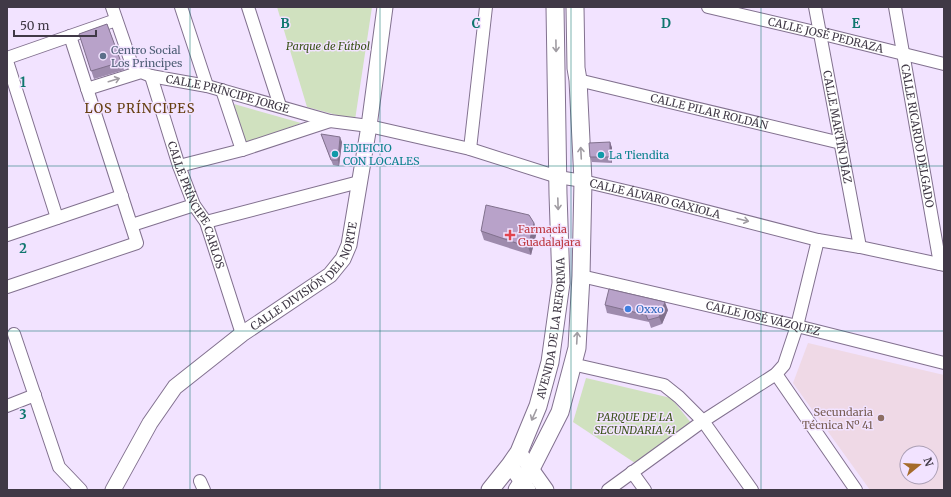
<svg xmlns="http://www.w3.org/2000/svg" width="951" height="497" viewBox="0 0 951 497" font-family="Merriweather,serif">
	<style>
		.education { fill: #efd9e6; fill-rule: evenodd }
		.green { fill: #d0e1bf }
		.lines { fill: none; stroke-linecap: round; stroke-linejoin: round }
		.minor-casing { stroke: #82718f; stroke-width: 14 }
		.tertiary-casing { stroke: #82718f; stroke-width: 17 }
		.secondary-casing { stroke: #82718f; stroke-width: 19 }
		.minor { stroke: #fff; stroke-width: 12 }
		.tertiary { stroke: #fff; stroke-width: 15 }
		.secondary { stroke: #fff; stroke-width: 17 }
		.wall { fill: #9e8bad }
		.shaded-wall { fill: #81718d }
		.building { fill: #b8a2c9; stroke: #81718d }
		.oneway { stroke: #a09ca2 }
		.grid { fill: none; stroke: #0f766e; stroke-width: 1; stroke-opacity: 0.55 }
		.service-dot { fill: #5c6f8a; stroke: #f2e3ff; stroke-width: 1.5 }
		.culture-dot { fill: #0f9aa8; stroke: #f2e3ff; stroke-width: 1.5 }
		.health-dot { fill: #e0444e; stroke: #f2e3ff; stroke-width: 1.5 }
		.shop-dot { fill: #3f7fe0; stroke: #f2e3ff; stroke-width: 1.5 }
		.education-dot { fill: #8d6e63; stroke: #f2e3ff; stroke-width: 1.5 }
		.labels { text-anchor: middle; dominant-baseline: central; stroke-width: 3; stroke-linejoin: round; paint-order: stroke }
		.street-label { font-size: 11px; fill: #403946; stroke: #f2e3ff }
		.park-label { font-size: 11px; font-style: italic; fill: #395217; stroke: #f2e3ff }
		.service-label { font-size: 11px; fill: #4e5e75; stroke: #f2e3ff; text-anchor: start }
		.culture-label { font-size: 11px; fill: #0d838f; stroke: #f2e3ff; text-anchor: start }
		.health-label { font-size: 11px; fill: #be3a42; stroke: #f2e3ff; text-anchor: start }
		.shop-label { font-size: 11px; fill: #366cbe; stroke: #f2e3ff; text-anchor: start }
		.education-label { font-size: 11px; fill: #785e54; stroke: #f2e3ff; text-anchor: end }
		.quarter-label { font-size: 13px; letter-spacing: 1px; fill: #653e10; stroke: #f2e3ff }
		.grid-label { font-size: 13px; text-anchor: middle; font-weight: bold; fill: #0f766e; stroke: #f2e3ff; stroke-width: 3; stroke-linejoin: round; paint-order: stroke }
	</style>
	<rect width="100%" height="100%" fill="#f2e3ff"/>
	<!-- education -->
	<path class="education" d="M808,343L944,375V490H870L793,383ZM907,453H931V477H907Z"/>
	<!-- green -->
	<g class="green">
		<polygon points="277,7 372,7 355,120 307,107"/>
		<polygon points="234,104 301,123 246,145"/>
		<polygon points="586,378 671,398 692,424 635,463 573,422"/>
	</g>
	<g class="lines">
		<defs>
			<g id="minor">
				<polyline points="112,7 131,62 135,67 141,72"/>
				<polyline points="181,7 207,86"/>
				<polyline points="248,7 280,106"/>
				<path id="s1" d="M708,7L819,33L944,64"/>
				<path id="s2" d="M815,7L860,247"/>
				<path id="s3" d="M895,7L940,264"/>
				<polyline points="7,58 116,20"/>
				<polyline points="7,61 57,218"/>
				<path id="s4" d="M151,76L179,166L194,205L206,222L242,334"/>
				<path id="s5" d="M578,80L841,143"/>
				<path id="s6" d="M87,89L141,72L151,76L207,86L330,121L369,126L470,149L558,177L583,181L655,198L818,240L860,247L944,265"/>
				<polyline points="222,90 242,150"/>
				<polyline points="470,149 486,7"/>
				<polyline points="179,166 242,150 330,121"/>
				<polyline points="206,222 359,182"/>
				<polyline points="132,225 194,205"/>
				<polyline points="7,235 122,196"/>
				<path id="s7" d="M581,276L797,326L944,363"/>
				<polyline points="7,287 137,243 70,36"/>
				<polyline points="14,334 59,467 81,490"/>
				<polyline points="572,364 664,385 679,397 703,421 752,490"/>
				<polyline points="776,374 856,490"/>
				<polyline points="7,406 35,395"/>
				<polyline points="632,472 645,490"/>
				<polyline points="200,481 204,490"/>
				<polyline points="608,490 703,421 776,374 784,365 797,326 818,240"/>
			</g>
			<g id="tertiary">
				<polyline points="519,452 546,490"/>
				<polyline points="510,465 528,490"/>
				<path id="s8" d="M113,490L150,423L175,387L242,334L330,275L343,259L349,245L369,126L385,7"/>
			</g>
			<g id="secondary">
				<path id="s9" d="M490,490L510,465L519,452L538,406L550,362L561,283L558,194L555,7"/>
				<polyline points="517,490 531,469 560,412 577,348 581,276 583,181 578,80 576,68 575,7"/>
			</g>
		</defs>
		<!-- minor casing -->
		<use href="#minor" class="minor-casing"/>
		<!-- tertiary casing -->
		<use href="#tertiary" class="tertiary-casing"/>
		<!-- secondary casing -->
		<use href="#secondary" class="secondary-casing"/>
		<!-- minor -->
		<use href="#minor" class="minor"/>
		<!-- tertiary -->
		<use href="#tertiary" class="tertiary"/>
		<!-- secondary -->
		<use href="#secondary" class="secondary"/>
	</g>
	<!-- wall -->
	<g class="wall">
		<polygon points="107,24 124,70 94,79 79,34"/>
		<polygon points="321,134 342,142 339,166 333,165"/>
		<polygon points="610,142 612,148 612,163 592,162 590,157"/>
		<polygon points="534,223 537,231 531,255 484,240 481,231"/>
		<polygon points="605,305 668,310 662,324 651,328 649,322 607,313"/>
	</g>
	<!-- shaded-wall -->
	<g class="shaded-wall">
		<polygon points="340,137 342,142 339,166 338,160"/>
		<polygon points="610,142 612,148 612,163 610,157"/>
		<polygon points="534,223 537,231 531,255 528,247"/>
		<polygon points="665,302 668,310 662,324 659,317"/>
	</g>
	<!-- building -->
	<g class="building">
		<polygon points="107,24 121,62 91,71 79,34"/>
		<polygon points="321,134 340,137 338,160 331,160"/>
		<polygon points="610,142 610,157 590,157 589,143"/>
		<polygon points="486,205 529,215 534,223 528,247 481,231"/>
		<polygon points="609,289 665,302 659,317 648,320 646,315 605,305"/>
	</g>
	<!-- one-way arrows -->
	<defs><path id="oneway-shaft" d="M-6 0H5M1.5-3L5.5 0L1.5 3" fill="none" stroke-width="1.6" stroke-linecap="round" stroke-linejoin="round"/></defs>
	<g class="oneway">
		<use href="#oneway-shaft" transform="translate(556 46) rotate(89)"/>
		<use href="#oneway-shaft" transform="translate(114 80) rotate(-17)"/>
		<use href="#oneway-shaft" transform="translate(581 153) rotate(-93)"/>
		<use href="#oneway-shaft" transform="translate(558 204) rotate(88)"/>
		<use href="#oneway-shaft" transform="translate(743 220) rotate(14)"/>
		<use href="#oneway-shaft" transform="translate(577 338) rotate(-87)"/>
		<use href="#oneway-shaft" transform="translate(534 415) rotate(114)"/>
	</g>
	<!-- grid -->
	<path class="grid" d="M190,7V490M380,7V490M571,7V490M761,7V490M7,166H944M7,331H944"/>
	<!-- markers -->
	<circle class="service-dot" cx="103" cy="56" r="4"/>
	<g class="culture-dot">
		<circle cx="335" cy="154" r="4"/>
		<circle cx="601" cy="155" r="4"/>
	</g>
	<path class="health-dot" d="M508 229h4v4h4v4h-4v4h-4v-4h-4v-4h4z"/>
	<circle class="shop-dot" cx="628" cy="309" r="4"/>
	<circle class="education-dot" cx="881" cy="418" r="4"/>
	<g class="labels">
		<!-- street labels -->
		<g class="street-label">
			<text stroke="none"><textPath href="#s1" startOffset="121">CALLE JOSÉ PEDRAZA</textPath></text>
			<text stroke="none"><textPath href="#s6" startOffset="146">CALLE PRÍNCIPE JORGE</textPath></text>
			<text stroke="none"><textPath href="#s5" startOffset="135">CALLE PILAR ROLDÁN</textPath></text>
			<text stroke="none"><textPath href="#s2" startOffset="122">CALLE MARTÍN DÍAZ</textPath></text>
			<text stroke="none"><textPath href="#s3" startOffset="131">CALLE RICARDO DELGADO</textPath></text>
			<text stroke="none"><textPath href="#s6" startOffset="587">CALLE ÁLVARO GAXIOLA</textPath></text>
			<text stroke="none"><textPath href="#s4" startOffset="137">CALLE PRÍNCIPE CARLOS</textPath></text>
			<text stroke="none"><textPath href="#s8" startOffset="294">CALLE DIVISIÓN DEL NORTE</textPath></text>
			<text stroke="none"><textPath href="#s7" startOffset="187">CALLE JOSÉ VÁZQUEZ</textPath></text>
			<text stroke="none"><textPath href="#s9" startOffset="177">AVENIDA DE LA REFORMA</textPath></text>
		</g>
		<!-- park labels -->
		<g class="park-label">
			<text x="328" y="46">Parque de Fútbol</text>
			<text x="635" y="417">PARQUE DE LA<tspan x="635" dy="13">SECUNDARIA 41</tspan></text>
		</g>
		<!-- service labels -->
		<g class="service-label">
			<text x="111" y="50">Centro Social<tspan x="111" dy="13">Los Principes</tspan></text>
		</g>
		<!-- culture labels -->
		<g class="culture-label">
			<text x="343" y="148">EDIFICIO<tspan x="343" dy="13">CON LOCALES</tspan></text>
			<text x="609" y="155">La Tiendita</text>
		</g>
		<!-- health labels -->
		<g class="health-label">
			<text x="518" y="229">Farmacia<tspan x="518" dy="13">Guadalajara</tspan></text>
		</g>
		<!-- shop labels -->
		<g class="shop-label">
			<text x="636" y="309">Oxxo</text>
		</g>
		<!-- education labels -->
		<g class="education-label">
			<text x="873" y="412">Secundaria<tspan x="873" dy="13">Técnica Nº 41</tspan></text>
		</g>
		<!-- quarter labels -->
		<g class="quarter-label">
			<text x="140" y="108">LOS PRÍNCIPES</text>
		</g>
	</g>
	<g class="grid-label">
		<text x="285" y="28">B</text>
		<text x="476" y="28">C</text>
		<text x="666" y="28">D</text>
		<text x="856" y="28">E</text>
		<text x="23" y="87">1</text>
		<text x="23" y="253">2</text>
		<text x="23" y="419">3</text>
	</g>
	<!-- border -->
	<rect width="951" height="497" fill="none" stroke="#403946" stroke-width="16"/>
	<!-- north arrow -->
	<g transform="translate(919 465) rotate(72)"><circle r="19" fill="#f2e3ff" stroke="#ab9fb5"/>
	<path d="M0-3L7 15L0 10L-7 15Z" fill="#a56b2b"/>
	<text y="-6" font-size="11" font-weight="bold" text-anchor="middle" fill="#403946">N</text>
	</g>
	<!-- scale -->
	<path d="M14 30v6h82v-6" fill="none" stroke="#403946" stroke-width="2"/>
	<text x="20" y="30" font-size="12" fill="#403946" stroke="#f2e3ff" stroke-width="3" paint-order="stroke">50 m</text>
</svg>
